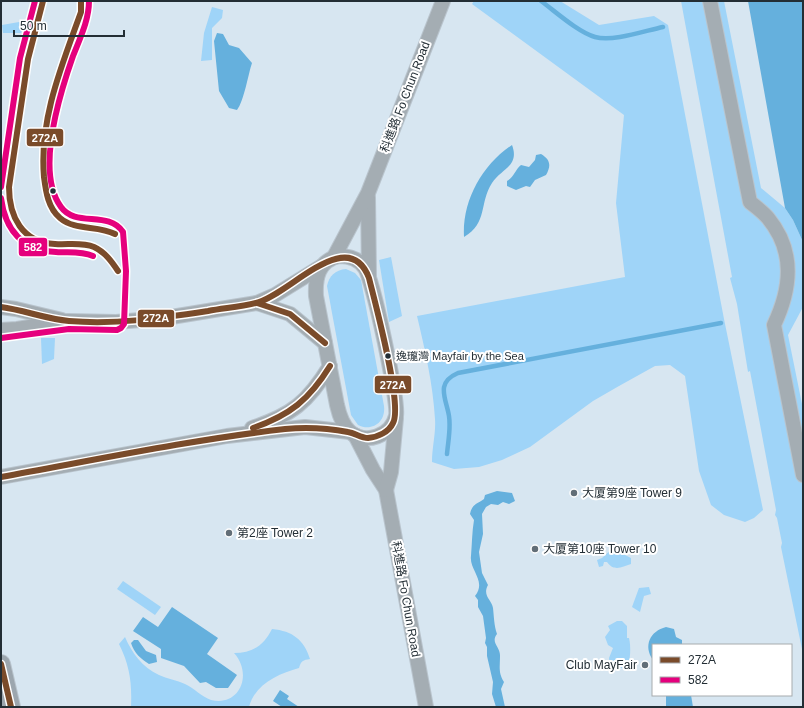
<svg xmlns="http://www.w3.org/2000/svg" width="804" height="708" viewBox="0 0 804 708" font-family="Helvetica,'Noto Sans TC',sans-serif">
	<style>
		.green { fill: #9fd4f8 }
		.water { fill: #65b0dd }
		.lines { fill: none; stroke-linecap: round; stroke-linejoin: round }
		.stream { stroke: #65b0dd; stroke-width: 4.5 }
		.minor-casing { stroke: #b9c4cd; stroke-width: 16 }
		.major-casing { stroke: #b9c4cd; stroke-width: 20 }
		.minor { stroke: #a4adb3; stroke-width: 14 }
		.major { stroke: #9ca6ae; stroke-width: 18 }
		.bus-1-casing { stroke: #fff; stroke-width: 9 }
		.bus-2-casing { stroke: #fff; stroke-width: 9 }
		.bus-1 { stroke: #7a4b2a; stroke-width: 6 }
		.bus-2 { stroke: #e5007d; stroke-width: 6 }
		.bus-dot { fill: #232e35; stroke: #fff; stroke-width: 1.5 }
		.poi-dot { fill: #626e77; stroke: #fff; stroke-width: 1.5 }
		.labels { text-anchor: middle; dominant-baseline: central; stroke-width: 4; stroke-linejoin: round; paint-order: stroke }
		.bus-label { font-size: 11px; fill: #232e35; stroke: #fff; text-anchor: start }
		.street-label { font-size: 12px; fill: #232e35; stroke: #fff }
		.poi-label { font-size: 12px; fill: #232e35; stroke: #fff; text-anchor: start }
		.line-badge { stroke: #fff; stroke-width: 1.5 }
		.badge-label { font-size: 11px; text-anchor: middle; font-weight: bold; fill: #fff }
	</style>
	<rect width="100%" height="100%" fill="#d7e6f1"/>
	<!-- green -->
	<g class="green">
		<path d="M474,1H560L599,25L654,16L668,25L724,319L763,510L754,518L745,522L724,515L711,505L699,471L685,376L670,365L655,366L619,386L593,401L530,447L502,460L479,467L454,469L432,462C432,447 436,433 435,419C433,384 425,350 417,316L625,277L616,203L624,115L472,4Z"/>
		<polygon points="681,1 724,1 761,188 785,208 793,220 803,242 803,307 788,335 803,409 803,654 781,547 782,543 777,518 775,515 776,510 750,371 748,372 737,304 730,278 732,277"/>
		<polygon points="212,7 223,10 222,18 212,28 212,60 201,61 204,33"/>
		<polygon points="19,22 24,26 21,33 3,33 2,25"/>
		<polygon points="391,257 402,316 389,322 379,260"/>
		<path d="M346,269L355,273L361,280L384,406C386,422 372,432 358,425L351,415L327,286C329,276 335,270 346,269Z"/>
		<polygon points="41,338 55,338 54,359 42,364"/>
		<path d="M615,546L619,547L625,555L631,558V564C622,567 614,572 607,562H604L603,566L599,567L597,560L602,558Z"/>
		<polygon points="123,581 161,607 155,615 117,589"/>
		<polygon points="649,587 651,594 644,596 640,612 632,607 639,588"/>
		<path d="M617,621H622L627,626V638H629C631,646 631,662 626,669L618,667L610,669L609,658L613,648L608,645L605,637L610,630L608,626Z"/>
		<path d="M272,629C293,631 304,640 310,659C303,660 301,661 299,668C278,674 255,684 249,707H131C132,683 130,666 119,644L125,637C132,653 142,667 159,675C167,679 177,680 185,684C194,688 202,697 211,700C240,707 253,674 234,653C253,653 264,645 272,629Z"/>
	</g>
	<!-- water -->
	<g class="water">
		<polygon points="748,1 803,1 803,242 793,220 785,208"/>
		<path d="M217,33L223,34L229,45L239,48L252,63C248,75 244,101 237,110L229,108L219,91L214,41Z"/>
		<path d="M512,145C520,166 501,169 492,183C479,203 488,223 464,237C462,201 482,165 512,145Z"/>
		<path d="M541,154C551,160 551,166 546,175L535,180L530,187L526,186L516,190L507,186V181C514,177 515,170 521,165L529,167L535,160L536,155Z"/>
		<path d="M497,491L512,493L515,501L509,504L503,502L498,505L491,504L486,507L482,514L483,534L479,552L482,573L488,585C482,596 492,600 493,608C494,617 494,625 497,634C490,643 501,647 500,657C500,666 498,673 504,682L501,689L505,707H496L492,694L493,682L487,656V647L485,643L486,638L483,616L478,607V600L475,596C487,581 469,570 471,556C472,543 472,532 474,520L470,514C472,504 477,504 484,499L485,495Z"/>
		<polygon points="172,607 218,638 207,654 237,675 228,688 216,688 206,682 200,683 184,666 161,658 161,649 133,631 143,617 158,627"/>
		<path d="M666,627L674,629L676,637L682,640V645H653V660C643,646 650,631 666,627Z"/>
		<path d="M134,640H138L146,651L156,655L157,662L149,664C141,659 134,653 131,643Z"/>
		<polygon points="280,690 289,696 287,699 299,707 282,707 273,701"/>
		<polygon points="666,695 691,695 693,707 666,707"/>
	</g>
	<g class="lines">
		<!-- stream -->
		<g class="stream">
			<path d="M541,1C556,12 578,32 595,37C613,42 644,31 663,27"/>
			<path d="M447,454C448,442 451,429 449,416C446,398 435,383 458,373L721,323"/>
		</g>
		<defs>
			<g id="minor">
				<path d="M710,1L750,202C756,207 763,212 768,218C796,252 791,289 774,325L803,475"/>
				<polyline points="368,197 369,276"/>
				<path d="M339,256C349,256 359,259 365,268C373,280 399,402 396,416C391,436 366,445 350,432C342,425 339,414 337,405L316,296C315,278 318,261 339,256Z"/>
				<polyline points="334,257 368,193 443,1"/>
				<polyline points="257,303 290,314 325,343"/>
				<polyline points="1,307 16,309 62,320"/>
				<polyline points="1,330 17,329 68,321 116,322 165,318 257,303 275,295 322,266"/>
				<path d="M252,428C292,415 308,402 330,366"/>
				<polyline points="355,435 373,470 386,490 426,707"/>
				<polyline points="1,477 227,436 305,427 350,432"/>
				<polyline points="386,490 391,472 396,418"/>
			</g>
			<polyline id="major" points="1,664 11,707"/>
		</defs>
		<!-- minor casing -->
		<use href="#minor" class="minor-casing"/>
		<!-- major casing -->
		<use href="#major" class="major-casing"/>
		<!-- minor -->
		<use href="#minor" class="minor"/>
		<!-- major -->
		<use href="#major" class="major"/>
		<defs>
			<g id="bus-1">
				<path d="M43,1L28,59L9,187C9,216 22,243 55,244C68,245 82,242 94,247C105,252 112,262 118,271"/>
				<path d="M81,1V12C62,65 39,119 44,177C46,192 48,208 60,218C75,231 98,225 115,234"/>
				<polyline points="257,303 290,314 325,343"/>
				<path d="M1,307C24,310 46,319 69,321C116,325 162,318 208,311C224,308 240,307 256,303C288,296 348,223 369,278C375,303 403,405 393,423C389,432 378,437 368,438C361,438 355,433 348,432C327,428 306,427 285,429C190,440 95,460 1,477"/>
				<path d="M253,428C290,415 309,400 330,366"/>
				<polyline points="1,664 11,707"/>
			</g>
			<g id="bus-2">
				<polyline points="1,187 20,58 35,1"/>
				<path d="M1,198C5,230 23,251 56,252C69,253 81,251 93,256"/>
				<path d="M1,338L69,329L117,330L121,328L124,324L126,271L123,232C108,210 76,228 61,207C35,172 60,93 73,56C80,38 89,20 89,1"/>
			</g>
		</defs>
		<!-- bus-1 casing -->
		<use href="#bus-1" class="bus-1-casing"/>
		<!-- bus-2 casing -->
		<use href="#bus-2" class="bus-2-casing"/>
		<!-- bus-1 -->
		<use href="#bus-1" class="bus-1"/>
		<!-- bus-2 -->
		<use href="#bus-2" class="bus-2"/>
	</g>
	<!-- markers -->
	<g class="bus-dot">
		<circle cx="53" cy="191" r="3.5"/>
		<circle cx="388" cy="356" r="3.5"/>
	</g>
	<g class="poi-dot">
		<circle cx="574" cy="493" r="4"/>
		<circle cx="229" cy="533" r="4"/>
		<circle cx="535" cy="549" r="4"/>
		<circle cx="645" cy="665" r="4"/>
	</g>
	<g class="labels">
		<!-- bus labels -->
		<g class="bus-label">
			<text x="396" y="356">逸瓏灣 Mayfair by the Sea</text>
		</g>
		<!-- street labels -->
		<g class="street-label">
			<text transform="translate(405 97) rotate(-69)">科進路 Fo Chun Road</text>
			<text transform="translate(406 599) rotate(80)">科進路 Fo Chun Road</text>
		</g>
		<!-- poi labels -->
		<g class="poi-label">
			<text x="582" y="493">大厦第9座 Tower 9</text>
			<text x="237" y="533">第2座 Tower 2</text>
			<text x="543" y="549">大厦第10座 Tower 10</text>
			<text x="637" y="665" text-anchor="end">Club MayFair</text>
		</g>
	</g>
	<g class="line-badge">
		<rect x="26" y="128" width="38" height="19" rx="4" fill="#7a4b2a"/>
		<rect x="18" y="237" width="30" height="20" rx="4" fill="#e5007d"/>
		<rect x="137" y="309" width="38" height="19" rx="4" fill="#7a4b2a"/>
		<rect x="374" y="375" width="38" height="19" rx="4" fill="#7a4b2a"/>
	</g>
	<g class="badge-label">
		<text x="45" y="142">272A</text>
		<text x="33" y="251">582</text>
		<text x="156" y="322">272A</text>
		<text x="393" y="389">272A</text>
	</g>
	<!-- border -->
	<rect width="804" height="708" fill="none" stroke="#232e35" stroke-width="4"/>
	<!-- legend -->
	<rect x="652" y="644" width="140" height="52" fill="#ffffff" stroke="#a7abae"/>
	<rect x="660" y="657" width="20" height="6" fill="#7a4b2a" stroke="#a7abae"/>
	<text x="688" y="664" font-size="12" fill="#232e35">272A</text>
	<rect x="660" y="677" width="20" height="6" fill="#e5007d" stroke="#a7abae"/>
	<text x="688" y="684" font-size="12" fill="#232e35">582</text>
	<!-- scale -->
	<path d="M14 30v6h110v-6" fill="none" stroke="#232e35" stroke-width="2"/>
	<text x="20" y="30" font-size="12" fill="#232e35" stroke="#ffffff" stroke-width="3" paint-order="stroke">50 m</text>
</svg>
